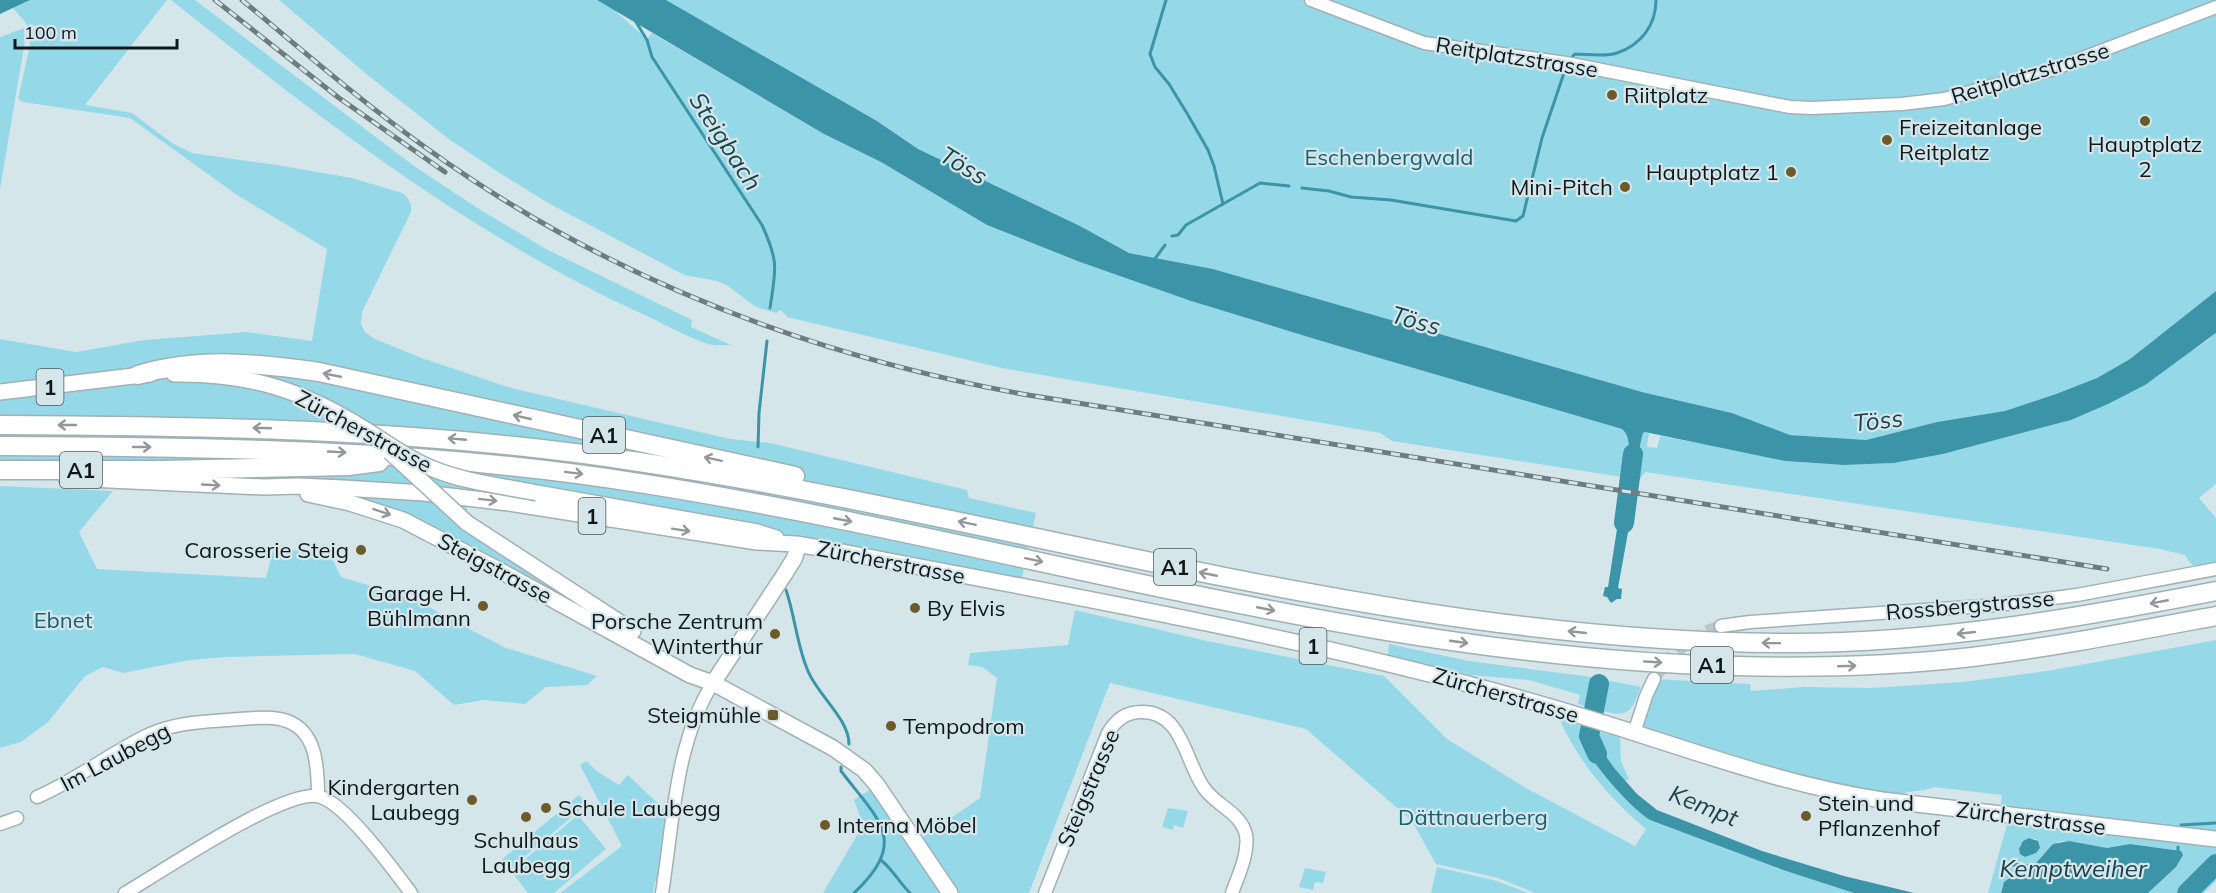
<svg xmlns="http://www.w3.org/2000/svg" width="2216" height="893" font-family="Mulish,sans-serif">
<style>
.green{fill:#95d9e9;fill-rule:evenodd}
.water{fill:#3b94a8}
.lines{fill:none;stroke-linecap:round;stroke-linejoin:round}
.stream{stroke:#3b94a8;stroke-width:3}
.river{stroke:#3b94a8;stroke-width:20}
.minor-tunnel{stroke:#b8c7cc;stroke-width:12;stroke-dasharray:12 6;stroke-linecap:butt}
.minor-casing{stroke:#a0b0b5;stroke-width:15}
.major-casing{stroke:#a0b0b5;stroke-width:18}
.highway-casing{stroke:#a0b0b5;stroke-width:21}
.minor{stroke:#fff;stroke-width:12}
.major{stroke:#fff;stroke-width:15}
.highway{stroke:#fff;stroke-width:18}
.rail-casing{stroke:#6f7b7e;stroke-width:5}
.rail{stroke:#d5e6eb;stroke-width:3;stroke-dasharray:9;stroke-linecap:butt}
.major-bridge-casing{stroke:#a0b0b5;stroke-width:18;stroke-linecap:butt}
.major-bridge{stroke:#fff;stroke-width:15}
.oneway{stroke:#949798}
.poi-dot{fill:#6b5b29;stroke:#d5e6eb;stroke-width:2}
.labels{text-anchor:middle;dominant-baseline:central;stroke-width:4.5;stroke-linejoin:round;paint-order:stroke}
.shield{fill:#d5e6eb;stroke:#4c5659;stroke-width:1.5}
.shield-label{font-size:21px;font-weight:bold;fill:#12181a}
.street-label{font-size:22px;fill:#12181a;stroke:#d5e6eb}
.poi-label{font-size:22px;fill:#12181a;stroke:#d5e6eb;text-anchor:start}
.park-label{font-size:22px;fill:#1a6170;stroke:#d5e6eb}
.water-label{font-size:24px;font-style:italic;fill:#1a424b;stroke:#d5e6eb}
</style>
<rect width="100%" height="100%" fill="#d5e6eb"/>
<g class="green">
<path d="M30 0H167L85 105 132 113 172 143 192 153 283 166 352 178 402 193C409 198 412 203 411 212L362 312 361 324 365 332 375 339 422 358 511 388 730 439 770 443 967 490 969 498 1036 513 1020 587 467 498V523L616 621 618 634 426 531 328 498 264 487 0 476V339L76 352 144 340 247 332 312 341 327 249 237 195 130 118 23 102 18 99 30 45 26 23 13 8Z"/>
<path d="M171 0H195L414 166 479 209 546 249 692 320 691 327 731 345C724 345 715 346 708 344 684 336 661 322 638 312 467 233 318 117 171 0Z"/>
<path d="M279 0H597L613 9 647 39 652 33 824 134 881 162 987 225 1080 262 1191 301 1318 340 1622 429C1635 440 1626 465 1624 479L1622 477 1392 441 1380 433 1002 368 787 317 781 310 776 313 756 307 728 286 717 281 684 275 550 204 498 172 450 140 370 77Z"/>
<polygon points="666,0 2216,0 2216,291 2130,359 2097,378 2056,394 2005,411 1937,422 1866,440 1790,435 1732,413 1642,392 1213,269 1129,253 1080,226 918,149 877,121"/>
<polygon points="24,28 25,41 0,189 0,37"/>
<path d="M2216 333V484L2199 498 2216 518V569L2192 565 2185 555 2160 549 1645 472 1638 482 1636 481C1640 465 1639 449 1643 433L1645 432 1649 433 1647 447 1657 448 1660 436 1733 449 1785 461 1844 465 1894 463 1943 454 2071 420 2107 404 2207 341Z"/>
<polygon points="0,486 113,491 79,532 97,569 266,578 274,546 332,558 341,577 418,600 446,617 506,648 597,676 587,685 546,687 525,704 484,700 454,705 415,671 355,654 226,657 190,660 123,673 103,667 85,676 48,722 21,742 0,748"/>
<path d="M1075 610 1207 641 1384 676 1447 739 1526 788 1635 846 1646 829C1610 799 1579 763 1560 720L1584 727 1583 736 1650 820 1783 870 1854 893H1535L1498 878 1436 864 1412 821 1306 729 1110 683 1029 893H823L863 825 854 800 877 785 916 842 980 798 997 678 982 667 968 665 970 653 1068 645Z"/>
<path d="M2216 640V839L2000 814 2002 795 1934 787C1922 792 1911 790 1899 795V802L1634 733 1654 679 1750 684 1751 691 1803 687 1870 688 1963 682 2047 671Z"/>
<path d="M1389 644 1469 661 1591 677 1641 687C1631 712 1629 719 1600 710L1602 686 1591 699 1590 707 1578 704 1580 695 1529 680 1470 675 1388 655Z"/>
<path d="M1595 731 1620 737 1621 761 1629 779 1625 781C1614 768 1593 749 1595 731Z"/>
<polygon points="586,761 598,772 619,785 628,775 674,819 663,885 655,881 653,893 560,893 622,846 580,765"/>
<polygon points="579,795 587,804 509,870 501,860"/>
<polygon points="1168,808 1188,811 1183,828 1174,825 1173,830 1162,827"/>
<polygon points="578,815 606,849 554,893 528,893 511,871"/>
<path d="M2007 824 2216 847V881L2204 893H2148L2176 867 2181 851 2130 844 2107 848 2066 841 2058 842 2042 855 2034 865 2030 866 2021 862H2011V867L2017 869 2016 875C2007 880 2002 882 2001 893H1988ZM2029 838 2036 839 2040 848 2036 853 2024 857 2019 851 2023 841Z"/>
<polygon points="1437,867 1497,881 1528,893 1431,893"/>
<polygon points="1305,868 1326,872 1323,883 1315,882 1313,890 1299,887"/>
</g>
<g class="water">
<polygon points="0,0 30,0 0,14"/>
<path d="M597 0H666L877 121 918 149 1080 226 1129 253 1213 269 1642 392 1732 413 1790 435 1866 440 1937 422 2005 411 2056 394 2097 378 2130 359 2216 291V333L2145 385 2108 404 2071 420 1943 454 1894 463 1844 465 1785 461 1645 432 1643 433C1638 449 1640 465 1636 481L1624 479C1626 465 1635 440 1622 429L1318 340 1191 301 1080 262 987 225 881 162 824 134Z"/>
<polygon points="1622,497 1634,499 1618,588 1622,589 1621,599 1617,599 1611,603 1607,597 1603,596 1605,587 1608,587"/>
<polygon points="1597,684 1603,688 1600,710 1590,707 1594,687"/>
<path d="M1584 727 1595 731 1597 744 1615 769 1637 794 1657 810 1762 851 1844 876 1914 893H1854L1783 870 1650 820C1632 809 1589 762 1584 742 1583 737 1584 732 1584 727Z"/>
<polygon points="2029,838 2038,841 2040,848 2036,853 2025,857 2020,854 2019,849 2023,841"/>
<polygon points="2069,841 2107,848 2130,844 2181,851 2183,855 2176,867 2148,893 2001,893 2004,882 2017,873 2017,869 2010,865 2011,862 2034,865 2053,844"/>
</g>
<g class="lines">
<g class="stream">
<polyline points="1166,0 1150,54 1155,67 1169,84 1188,115 1208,150 1214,166 1223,204"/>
<path d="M636 22 647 40 652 57 762 225C779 262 776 269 770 308"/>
<path d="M1572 57 1575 54C1588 54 1605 57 1617 53 1641 45 1656 25 1656 0"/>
<polyline points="1302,188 1329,191 1351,197 1391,200 1516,221 1523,216 1542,138 1565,70"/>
<polyline points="1172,236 1178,235 1186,225 1260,183 1289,186"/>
<polyline points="1154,260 1165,245"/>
<polyline points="758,447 759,413 767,341"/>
<path d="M786 590C795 616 797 646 808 671 817 694 849 719 849 744"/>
<path d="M841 767V771C878 820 910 840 854 893"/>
<polyline points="2181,825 2216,823"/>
<polyline points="2178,851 2178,847"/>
<path d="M881 860C893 870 899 882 910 893"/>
</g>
<g class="river">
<polyline points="1624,523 1633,454"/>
<polyline points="1597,754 1589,736 1599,684"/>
<polyline points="2187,893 2216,864"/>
</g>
<path class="minor-tunnel" d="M1654 679C1670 654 1693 634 1721 626"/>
<defs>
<g id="minor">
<polyline points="1311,0 1424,43 1566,63 1790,107 1812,108 1902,104 1944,99 2051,70 2216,7"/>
<polyline points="1721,626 1750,622 1998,605 2077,595 2216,569"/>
<polyline points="1634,733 1646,696 1654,679"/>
<path d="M37 797C77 780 111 752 150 734 175 723 199 722 226 720 241 719 257 717 272 718 316 721 318 762 318 796"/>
<polyline points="0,824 17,818"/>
<path d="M125 893C159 874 288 785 321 797 347 806 393 869 411 893"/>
<path d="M662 893C673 825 675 742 713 683"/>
<path d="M1045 893 1108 733C1115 721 1126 712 1141 712 1183 711 1185 762 1204 788 1216 806 1241 812 1246 835 1249 854 1238 876 1232 893"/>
</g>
<g id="major">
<path d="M174 374C249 373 303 390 366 430"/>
<polyline points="0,392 150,374"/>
<path d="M66 478 264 487 298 486 343 488 424 493 509 503 757 542 796 544 832 550C1043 591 1256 628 1464 683 1529 700 1593 719 1657 740 1731 764 1805 788 1882 800L2216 839"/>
<polyline points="537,493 757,532 776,538"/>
<polyline points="308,494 350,503 403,520 497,569 690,675 713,683 833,748 864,770 877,785 950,893"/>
<polyline points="467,523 633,631"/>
<polyline points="713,683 784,575 794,559 799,545"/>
</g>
<g id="highway">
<path d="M138 375C198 357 258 363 319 372L795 476"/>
<path d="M0 425C214 426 427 429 639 462 1024 520 1400 644 1793 643 1936 643 2076 618 2216 591"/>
<path d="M0 446C214 447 427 449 639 483 1005 540 1363 658 1736 666 1815 668 1894 666 1972 657 2054 647 2135 631 2216 616"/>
<polyline points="0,470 162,470 348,466 379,462"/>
</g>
</defs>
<use href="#minor" class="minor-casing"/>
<use href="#major" class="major-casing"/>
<use href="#highway" class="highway-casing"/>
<use href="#minor" class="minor"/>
<use href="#major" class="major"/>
<use href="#highway" class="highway"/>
<defs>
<g id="rail">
<polyline points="215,0 339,98 445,172"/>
<path d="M242 0C303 51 364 104 429 150 606 277 809 355 1022 394L2107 569"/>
</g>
</defs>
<use href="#rail" class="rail-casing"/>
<use href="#rail" class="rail"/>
<defs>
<g id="major-bridge">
<path d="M366 430C387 443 408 459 431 468 464 482 502 486 537 493"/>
<polyline points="390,452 467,523"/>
</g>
</defs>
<use href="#major-bridge" class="major-bridge-casing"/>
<use href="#major-bridge" class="major-bridge"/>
</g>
<defs><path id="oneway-shaft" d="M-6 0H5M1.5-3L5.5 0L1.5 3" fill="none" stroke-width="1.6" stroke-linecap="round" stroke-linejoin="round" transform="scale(1.5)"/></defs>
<g class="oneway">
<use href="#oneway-shaft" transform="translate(332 375) rotate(-169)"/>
<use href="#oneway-shaft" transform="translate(522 417) rotate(-167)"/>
<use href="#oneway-shaft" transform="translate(67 425) rotate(-180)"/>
<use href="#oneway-shaft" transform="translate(262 428) rotate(-178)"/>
<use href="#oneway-shaft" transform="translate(457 439) rotate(-175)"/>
<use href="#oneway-shaft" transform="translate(142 447)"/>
<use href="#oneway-shaft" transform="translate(337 452) rotate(3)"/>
<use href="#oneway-shaft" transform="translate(713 459) rotate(-168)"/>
<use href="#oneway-shaft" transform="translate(574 473) rotate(7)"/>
<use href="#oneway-shaft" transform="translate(211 485) rotate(3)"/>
<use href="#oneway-shaft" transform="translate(488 500) rotate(7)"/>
<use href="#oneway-shaft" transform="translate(382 512) rotate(19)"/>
<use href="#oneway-shaft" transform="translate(843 520) rotate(11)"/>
<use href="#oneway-shaft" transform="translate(967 523) rotate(-168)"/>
<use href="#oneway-shaft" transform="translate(681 530) rotate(9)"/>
<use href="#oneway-shaft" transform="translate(1034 560) rotate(12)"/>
<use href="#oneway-shaft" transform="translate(1208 574) rotate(-169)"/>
<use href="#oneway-shaft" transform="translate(2159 602) rotate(169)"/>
<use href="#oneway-shaft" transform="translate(1266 609) rotate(11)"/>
<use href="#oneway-shaft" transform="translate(1577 632) rotate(-174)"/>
<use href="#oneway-shaft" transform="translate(1966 633) rotate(174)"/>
<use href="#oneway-shaft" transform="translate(1459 642) rotate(8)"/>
<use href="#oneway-shaft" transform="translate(1771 643) rotate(-179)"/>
<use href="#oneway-shaft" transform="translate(1653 662) rotate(4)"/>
<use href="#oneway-shaft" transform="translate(1847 666) rotate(-2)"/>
</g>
<g class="poi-dot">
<circle cx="1612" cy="95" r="6"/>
<circle cx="2145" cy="121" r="6"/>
<circle cx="1887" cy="140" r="6"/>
<circle cx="1791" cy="172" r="6"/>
<circle cx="1625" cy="187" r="6"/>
<circle cx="361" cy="550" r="6"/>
<circle cx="483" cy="606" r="6"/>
<circle cx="915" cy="608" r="6"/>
<circle cx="775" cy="634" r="6"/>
<rect x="767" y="709" width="12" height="12" rx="3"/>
<circle cx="891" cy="726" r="6"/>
<circle cx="472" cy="800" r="6"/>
<circle cx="546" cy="808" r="6"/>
<circle cx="1806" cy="816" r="6"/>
<circle cx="526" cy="817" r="6"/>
<circle cx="825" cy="825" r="6"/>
</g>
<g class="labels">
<g class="shield">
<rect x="36.5" y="369" width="27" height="36" rx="4.5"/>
<rect x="583" y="417" width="42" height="36" rx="4.5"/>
<rect x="60" y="452" width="42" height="36" rx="4.5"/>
<rect x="578.5" y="498" width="27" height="36" rx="4.5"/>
<rect x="1154" y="549" width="42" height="36" rx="4.5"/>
<rect x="1299.5" y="628" width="27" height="36" rx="4.5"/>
<rect x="1691" y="647" width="42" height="36" rx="4.5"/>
</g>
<g class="shield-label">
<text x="50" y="387">1</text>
<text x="604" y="435">A1</text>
<text x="81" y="470">A1</text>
<text x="592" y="516">1</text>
<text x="1175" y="567">A1</text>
<text x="1313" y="646">1</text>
<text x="1712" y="665">A1</text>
</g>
<g class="street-label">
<text transform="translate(1517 57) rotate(9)">Reitplatzstrasse</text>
<text transform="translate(2030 73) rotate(-17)">Reitplatzstrasse</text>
<text transform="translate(364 431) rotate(28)">Zürcherstrasse</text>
<text transform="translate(891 562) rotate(11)">Zürcherstrasse</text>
<text transform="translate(495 568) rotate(28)">Steigstrasse</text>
<text transform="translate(1970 605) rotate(-5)">Rossbergstrasse</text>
<text transform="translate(1506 695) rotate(16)">Zürcherstrasse</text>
<text transform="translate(115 757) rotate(-28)">Im Laubegg</text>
<text transform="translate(1088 788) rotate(-67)">Steigstrasse</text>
<text transform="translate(2031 818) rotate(7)">Zürcherstrasse</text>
</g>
<g class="poi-label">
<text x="1624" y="95">Riitplatz</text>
<text x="1899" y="127">Freizeitanlage<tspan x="1899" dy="25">Reitplatz</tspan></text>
<text x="2145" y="144" text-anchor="middle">Hauptplatz<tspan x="2145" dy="25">2</tspan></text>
<text x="1779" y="172" text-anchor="end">Hauptplatz 1</text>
<text x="1613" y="187" text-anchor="end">Mini-Pitch</text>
<text x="349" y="550" text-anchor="end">Carosserie Steig</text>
<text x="471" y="593" text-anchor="end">Garage H.<tspan x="471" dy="25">Bühlmann</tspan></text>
<text x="927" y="608">By Elvis</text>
<text x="763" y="621" text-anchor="end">Porsche Zentrum<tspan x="763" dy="25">Winterthur</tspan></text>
<text x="761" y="715" text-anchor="end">Steigmühle</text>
<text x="903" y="726">Tempodrom</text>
<text x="460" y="787" text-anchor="end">Kindergarten<tspan x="460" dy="25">Laubegg</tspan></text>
<text x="1818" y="803">Stein und<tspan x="1818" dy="25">Pflanzenhof</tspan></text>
<text x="558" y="808">Schule Laubegg</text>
<text x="837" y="825">Interna Möbel</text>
<text x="526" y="840" text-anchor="middle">Schulhaus<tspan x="526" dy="25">Laubegg</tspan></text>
</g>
<g class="park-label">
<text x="1389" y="157">Eschenbergwald</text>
<text x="63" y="620">Ebnet</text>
<text x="1473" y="817">Dättnauerberg</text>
</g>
<g class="water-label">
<text transform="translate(726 141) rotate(57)">Steigbach</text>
<text transform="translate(964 165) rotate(31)">Töss</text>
<text transform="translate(1416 320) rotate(16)">Töss</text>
<text transform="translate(1878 420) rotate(-6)">Töss</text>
<text transform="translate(1704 805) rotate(22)">Kempt</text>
<text x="2073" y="868">Kemptweiher</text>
</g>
</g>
<path d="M15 39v9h162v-9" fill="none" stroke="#12181a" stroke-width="3"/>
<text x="24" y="39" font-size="18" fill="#12181a" stroke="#d5e6eb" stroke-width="4.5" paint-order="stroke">100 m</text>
</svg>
